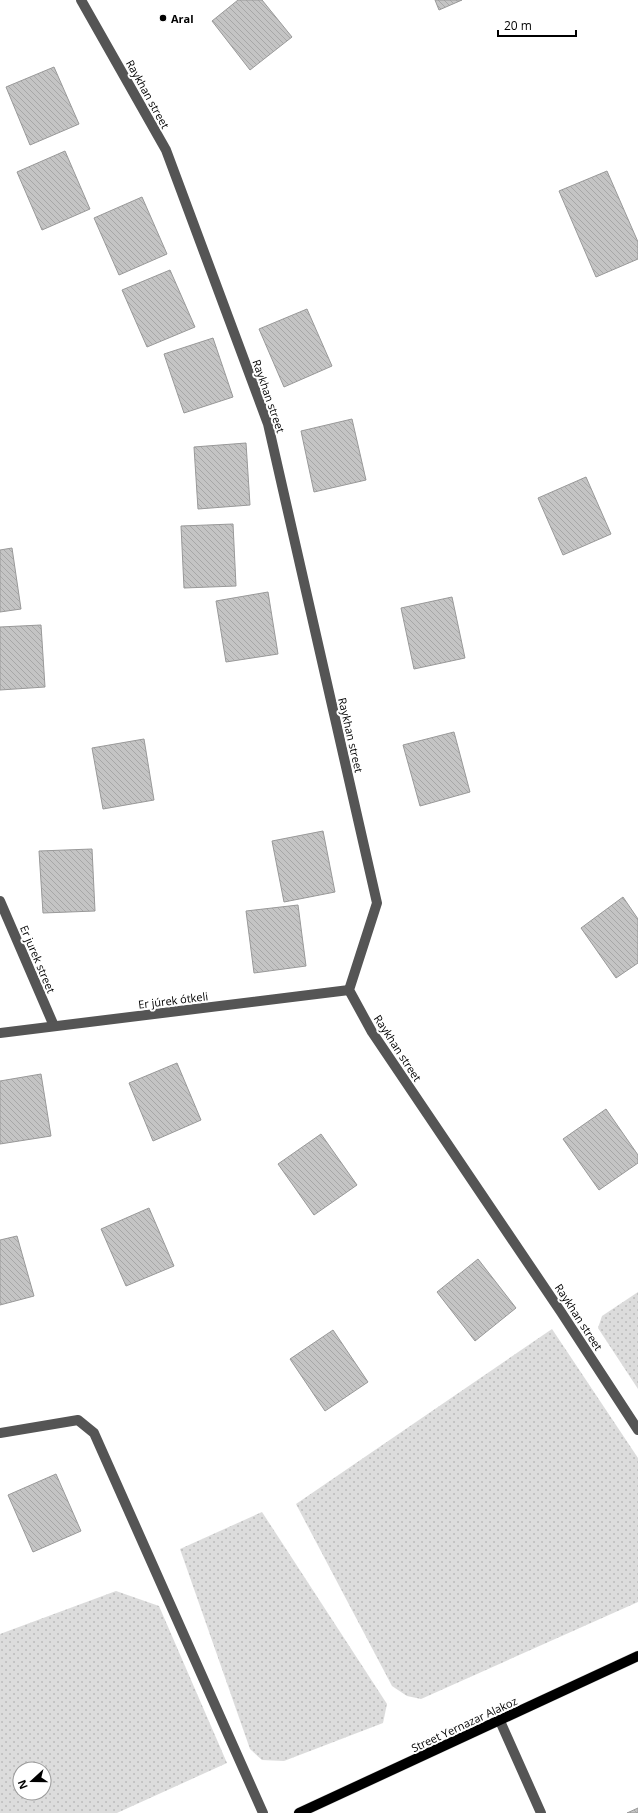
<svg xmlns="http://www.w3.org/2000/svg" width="638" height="1813" font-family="'Open Sans',sans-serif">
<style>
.green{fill:url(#green-dots);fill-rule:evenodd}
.building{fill:url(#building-back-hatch);stroke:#999}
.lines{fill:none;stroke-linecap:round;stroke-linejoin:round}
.major-casing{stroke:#dbdbdb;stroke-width:11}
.minor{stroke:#555;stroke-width:10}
.major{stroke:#000;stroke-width:10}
.poi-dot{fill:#000;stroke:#fff;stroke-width:1.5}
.labels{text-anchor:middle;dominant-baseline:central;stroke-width:4;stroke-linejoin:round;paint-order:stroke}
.poi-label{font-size:11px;font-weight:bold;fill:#000;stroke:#fff;text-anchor:start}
.street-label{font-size:11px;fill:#000;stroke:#fff}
</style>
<defs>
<pattern id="green-dots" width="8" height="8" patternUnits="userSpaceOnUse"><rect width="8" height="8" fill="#dcdcdc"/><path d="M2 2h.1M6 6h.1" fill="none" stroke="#bbb" stroke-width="1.8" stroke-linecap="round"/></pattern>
<pattern id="building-back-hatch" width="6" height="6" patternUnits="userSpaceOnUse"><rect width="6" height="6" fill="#c4c4c4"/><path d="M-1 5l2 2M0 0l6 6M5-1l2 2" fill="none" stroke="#a7a7a7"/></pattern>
</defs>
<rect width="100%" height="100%" fill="#fff"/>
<g class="green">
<polygon points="638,1292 638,1389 598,1328 602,1316"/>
<polygon points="552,1329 638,1458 638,1602 421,1699 407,1696 392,1686 296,1504"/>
<polygon points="262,1512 387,1704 383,1723 284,1761 262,1760 250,1749 180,1549"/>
<path d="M116 1591 159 1606 227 1763 117 1813H0V1634ZM20 1769H44V1793H20Z"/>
</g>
<g class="building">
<polygon points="238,0 262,0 292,37 250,70 212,21"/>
<polygon points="435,0 462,0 439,10"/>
<polygon points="54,67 79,124 30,145 6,87"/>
<polygon points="65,151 90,209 42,230 17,172"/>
<polygon points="607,171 638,242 638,259 596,277 559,191"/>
<polygon points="142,197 167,254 119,275 94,218"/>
<polygon points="170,270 195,327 147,347 122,290"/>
<polygon points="307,309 332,366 284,387 259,329"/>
<polygon points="213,338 233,397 184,413 164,354"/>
<polygon points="352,419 366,480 314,492 301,431"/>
<polygon points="246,443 250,505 198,509 194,447"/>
<polygon points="586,477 611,534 563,555 538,498"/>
<polygon points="233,524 236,586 184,588 181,526"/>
<polygon points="12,548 21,609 0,612 0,550"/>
<polygon points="268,592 278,654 226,662 216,601"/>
<polygon points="452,597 465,658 414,669 401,608"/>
<polygon points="41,625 45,687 0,690 0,627"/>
<polygon points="454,732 470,792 420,806 403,745"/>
<polygon points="144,739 154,800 103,809 92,748"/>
<polygon points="323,831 335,892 284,902 272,841"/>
<polygon points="92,849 95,911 43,913 39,851"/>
<polygon points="623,897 638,919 638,963 616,978 581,928"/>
<polygon points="298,905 306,966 254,973 246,911"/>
<polygon points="177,1063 201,1120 153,1141 129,1083"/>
<polygon points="41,1074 51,1136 0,1144 0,1081"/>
<polygon points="606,1109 638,1155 638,1163 599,1190 563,1139"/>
<polygon points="321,1134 357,1185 314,1215 278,1164"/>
<polygon points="149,1208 174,1266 126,1286 101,1229"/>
<polygon points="17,1236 34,1296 0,1305 0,1240"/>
<polygon points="478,1259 516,1308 475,1341 437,1292"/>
<polygon points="333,1330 368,1382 325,1411 290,1359"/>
<polygon points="56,1474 81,1531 33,1552 8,1495"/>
<polygon points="638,1808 638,1813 627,1813"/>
</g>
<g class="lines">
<defs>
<polyline id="major" points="299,1813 638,1656"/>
</defs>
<use href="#major" class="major-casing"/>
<g class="minor">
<polyline points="81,0 166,150 268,424 377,903 349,990 372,1032 561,1312 638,1430"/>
<polyline points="0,901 54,1026"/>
<polyline points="0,1033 349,990"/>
<polyline points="0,1433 78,1420 94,1433 263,1813"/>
<polyline points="500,1721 541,1813"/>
</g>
<use href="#major" class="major"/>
</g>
<circle class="poi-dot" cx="163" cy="18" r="4"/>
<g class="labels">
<g class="poi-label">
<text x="171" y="18">Aral</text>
</g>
<g class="street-label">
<text transform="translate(148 94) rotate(61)">Raykhan street</text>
<text transform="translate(269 396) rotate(71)">Raykhan street</text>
<text transform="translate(351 735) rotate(77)">Raykhan street</text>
<text transform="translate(38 959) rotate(67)">Er jurek street</text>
<text transform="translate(173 1000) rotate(-7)">Er júrek ótkeli</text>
<text transform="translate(398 1048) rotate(57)">Raykhan street</text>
<text transform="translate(579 1317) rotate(57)">Raykhan street</text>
<text transform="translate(464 1724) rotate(-25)">Street Yernazar Alakoz</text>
</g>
</g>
<g transform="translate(32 1781) rotate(249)"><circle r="19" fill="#ffffff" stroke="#999999"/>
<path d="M0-3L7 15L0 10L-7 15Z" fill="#000000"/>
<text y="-6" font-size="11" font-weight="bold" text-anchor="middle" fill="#000000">N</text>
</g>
<path d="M498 30v6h78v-6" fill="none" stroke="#000000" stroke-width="2"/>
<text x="504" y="30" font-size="12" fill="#000000" stroke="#ffffff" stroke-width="3" paint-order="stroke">20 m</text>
</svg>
